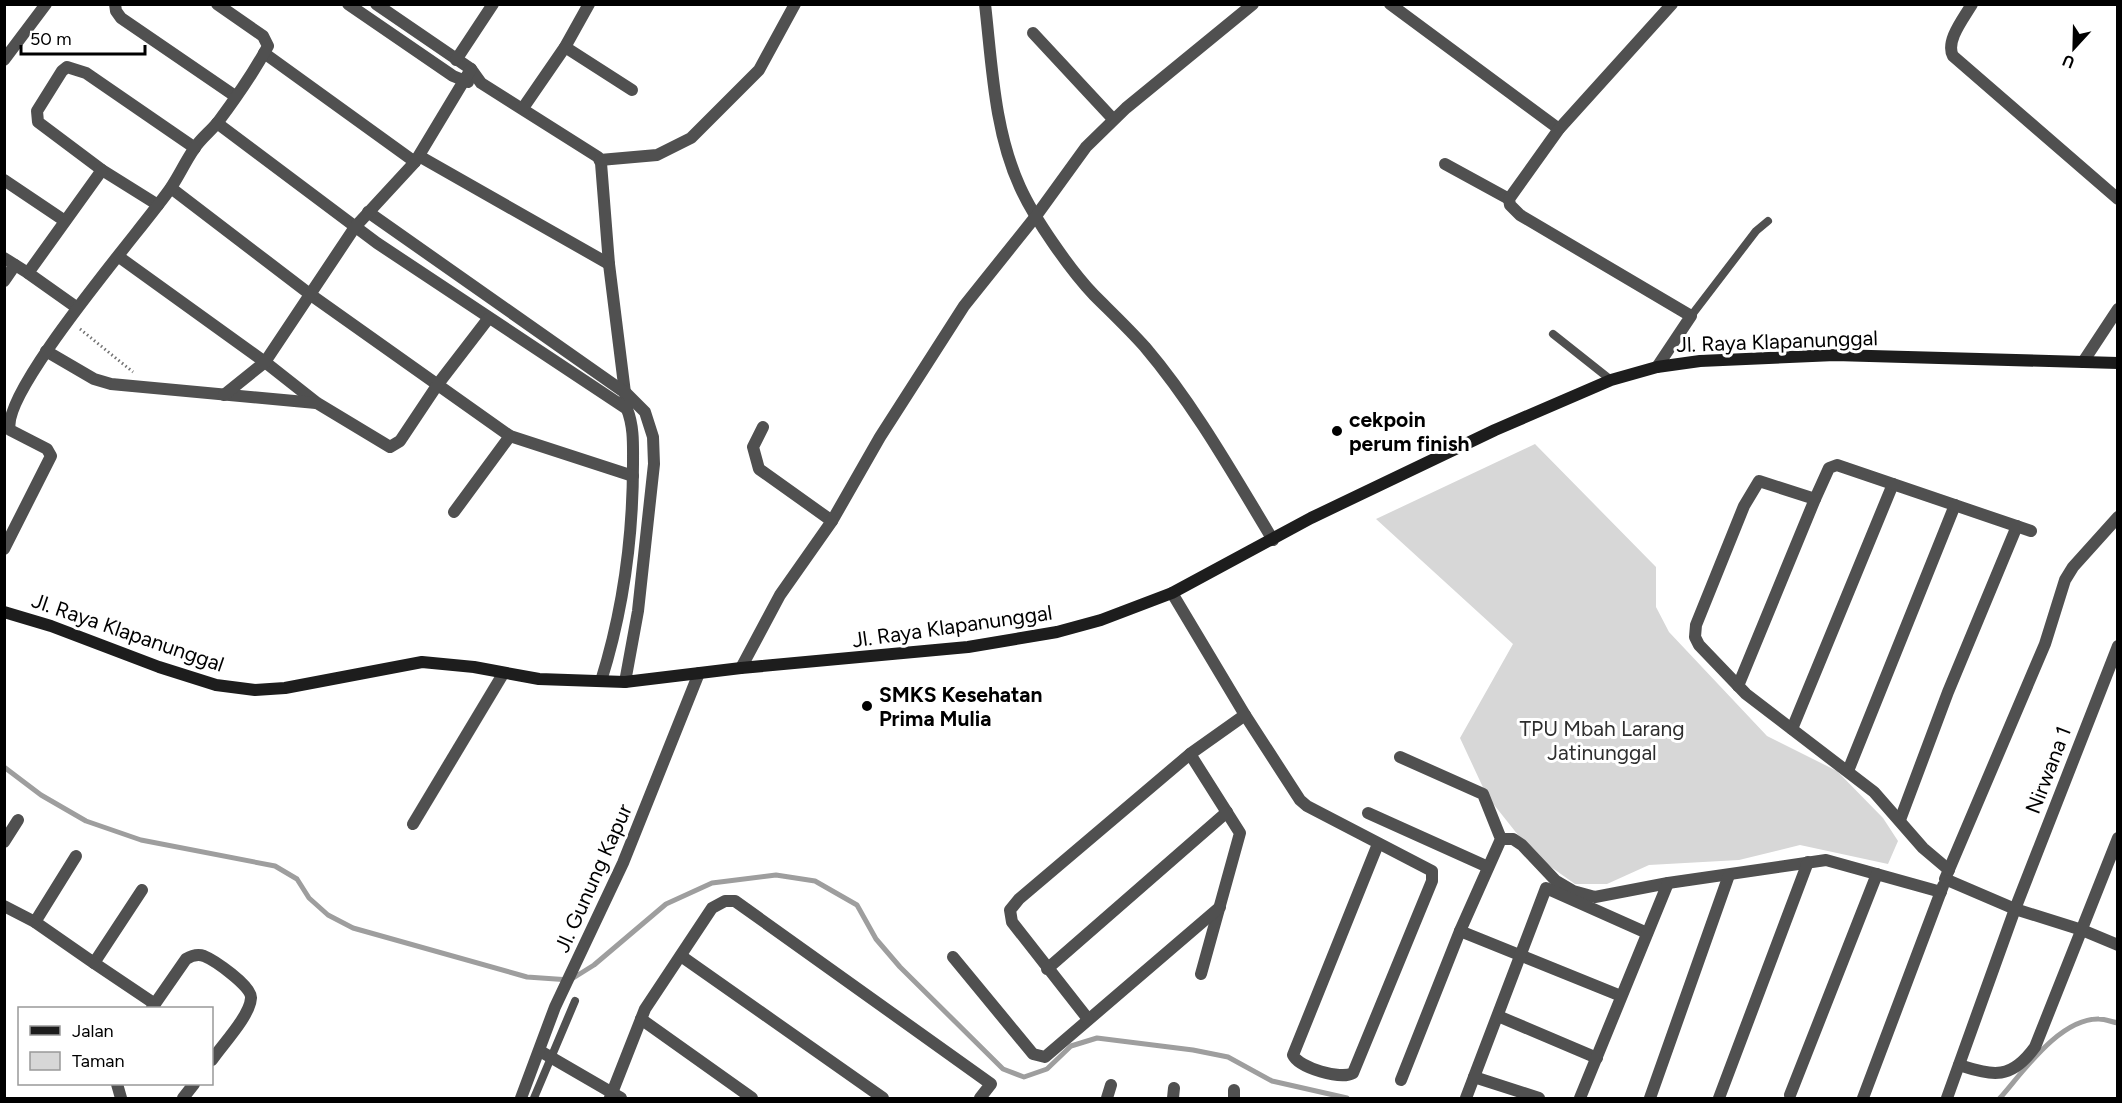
<svg xmlns="http://www.w3.org/2000/svg" width="2122" height="1103" font-family="Figtree,sans-serif">
<style>
.green{fill:#d7d7d7}
.lines{fill:none;stroke-linecap:round;stroke-linejoin:round}
.stream{stroke:#9e9e9e;stroke-width:5}
.path{stroke:#727272;stroke-width:3;stroke-dasharray:1.5 3;stroke-linecap:butt}
.lane{stroke:#505050;stroke-width:8}
.street{stroke:#505050;stroke-width:12}
.secondary{stroke:#1d1d1d;stroke-width:12}
.poi-dot{fill:#000;stroke:#fff;stroke-width:2}
.labels{text-anchor:middle;dominant-baseline:central;stroke-width:6;stroke-linejoin:round;paint-order:stroke}
.street-label{font-size:21px;fill:#000;stroke:#fff}
.poi-label{font-size:21px;font-weight:bold;fill:#000;stroke:#fff;text-anchor:start}
.park-label{font-size:21px;fill:#2e2e2e;stroke:#fff}
</style>
<rect width="100%" height="100%" fill="#fff"/>
<polygon class="green" points="1535,444 1656,567 1656,607 1669,632 1767,736 1837,771 1883,818 1898,841 1888,864 1800,845 1739,860 1649,865 1607,884 1575,884 1534,855 1487,796 1460,738 1513,644 1376,519"/>
<g class="lines">
<g class="stream">
<polyline points="4,767 41,795 86,821 141,840 275,866 297,879 309,898 328,915 353,928 527,977 570,980 594,965 666,904 712,883 776,875 815,881 857,905 876,939 900,967 1003,1069 1024,1077 1047,1069 1071,1046 1097,1038 1193,1050 1228,1057 1272,1081 1347,1098"/>
<path d="M2000 1098C2023 1072 2060 1018 2099 1019 2105 1019 2112 1022 2118 1023"/>
</g>
<polyline class="path" points="80,329 133,372"/>
<g class="lane">
<polyline points="1691,316 1756,231 1768,221"/>
<polyline points="1553,334 1611,380"/>
<polyline points="534,1098 575,1001"/>
</g>
<g class="street">
<polyline points="115,4 116,11 121,18 235,96"/>
<polyline points="348,4 453,76 468,82"/>
<path d="M376 4 471 69 481 83 598 157 601 163 609 264 627 409C634 427 633 445 633 464 633 537 623 611 601 681"/>
<path d="M985 4C992 65 994 130 1020 187 1034 218 1070 270 1094 295 1111 312 1129 329 1145 347 1195 406 1233 474 1273 540"/>
<polyline points="1390,4 1559,129"/>
<path d="M1972 4C1964 18 1945 41 1953 56L2118 199"/>
<polyline points="1033,33 1113,119"/>
<polyline points="565,47 632,90"/>
<polyline points="264,53 415,162"/>
<polyline points="4,60 46,4"/>
<polyline points="456,60 493,4"/>
<polyline points="523,108 565,47 589,4"/>
<polyline points="217,123 377,243 627,409"/>
<polyline points="419,156 609,264"/>
<polyline points="600,160 657,155 691,138 759,70 795,4"/>
<polyline points="1445,164 1509,199"/>
<polyline points="4,180 65,221"/>
<polyline points="171,188 311,295 510,436 633,476"/>
<polyline points="158,205 102,170 38,122 37,111 62,71 67,67 86,73 195,148"/>
<polyline points="368,212 627,394 645,412 653,437 654,464 638,611 625,682"/>
<polyline points="119,257 265,362 317,403 390,447 400,441 438,384 488,319"/>
<polyline points="4,258 28,273"/>
<polyline points="4,281 15,265"/>
<polyline points="76,307 28,273 102,170"/>
<polyline points="46,351 94,379 111,384 316,403"/>
<polyline points="2083,362 2118,309"/>
<polyline points="1657,367 1691,316 1520,215 1510,205 1509,199 1559,129 1672,4"/>
<polyline points="224,395 265,362 355,227 415,162 471,69"/>
<polyline points="763,427 753,447 759,469 832,521"/>
<polyline points="454,512 510,436"/>
<polyline points="2118,517 2073,567 2065,580 2045,644 1945,879 2015,909 2082,930 2118,945"/>
<path d="M4 549 51 456 47 449 10 430C0 392 143 228 170 189 179 176 185 162 194 149 200 139 210 132 218 122 236 98 254 72 268 46L263 36 217 4"/>
<path d="M1172 593 1245 715 1300 800 1307 806 1432 871V881L1353 1073C1341 1080 1299 1068 1293 1055L1378 844"/>
<polyline points="741,668 780,595 832,521 880,437 964,306 1036,216 1086,147 1126,108 1253,4"/>
<polyline points="1738,686 1815,499"/>
<polyline points="1792,729 1893,484"/>
<polyline points="1190,754 1240,833 1201,974"/>
<polyline points="1400,757 1483,794 1501,839 1460,931 1621,996"/>
<polyline points="1848,771 1955,505"/>
<polyline points="1368,813 1488,867"/>
<polyline points="1900,820 1948,692 2017,526"/>
<polyline points="413,824 503,674"/>
<polyline points="1501,839 1513,839 1522,845 1556,881 1573,891 1595,897 1668,883 1826,860 1941,892"/>
<polyline points="4,842 18,820"/>
<polyline points="1949,870 1923,848 1874,792 1746,694 1699,645 1695,637 1696,625 1744,506 1759,481 1815,499 1829,468 1837,465 2031,531"/>
<polyline points="4,906 35,922 94,963 142,890"/>
<polyline points="35,922 76,856"/>
<polyline points="681,956 883,1098"/>
<polyline points="953,957 1033,1054 1045,1057 1220,907"/>
<polyline points="94,963 155,1004"/>
<polyline points="1047,969 1227,812"/>
<path d="M152 1008 186 959C191 956 198 954 204 956 214 960 252 986 251 998 250 1016 222 1045 212 1060"/>
<polyline points="1498,1016 1597,1058"/>
<polyline points="641,1019 752,1098"/>
<polyline points="1088,1019 1012,922 1010,910 1019,899 1190,754 1245,715"/>
<polyline points="540,1051 621,1098"/>
<path d="M1959 1065C1994 1076 2011 1080 2035 1047L2118 838"/>
<polyline points="1401,1080 1460,931"/>
<polyline points="117,1084 121,1098"/>
<polyline points="1790,1095 1877,874"/>
<polyline points="183,1098 194,1084"/>
<polyline points="521,1098 555,1007 623,863 699,673"/>
<polyline points="610,1098 645,1009 712,908 725,901 735,901 991,1084 980,1098"/>
<polyline points="1107,1098 1111,1085"/>
<polyline points="1173,1098 1174,1088"/>
<polyline points="1234,1098 1234,1090"/>
<polyline points="1466,1098 1474,1077"/>
<polyline points="1539,1098 1474,1077 1546,888 1647,933"/>
<polyline points="1580,1098 1668,883"/>
<polyline points="1650,1098 1729,875"/>
<polyline points="1719,1098 1808,862"/>
<polyline points="1863,1098 1943,886"/>
<polyline points="1947,1098 2015,909 2118,646"/>
</g>
<polyline class="secondary" points="4,612 51,626 159,667 216,685 255,690 285,688 422,662 474,667 539,679 625,682 741,668 968,647 1057,632 1101,620 1172,593 1311,518 1495,430 1611,380 1657,367 1700,361 1835,355 2118,363"/>
</g>
<g class="poi-dot">
<circle cx="1337" cy="431" r="6"/>
<circle cx="867" cy="706" r="6"/>
</g>
<g class="labels">
<g class="street-label">
<text transform="translate(1777 341) rotate(-2)">Jl. Raya Klapanunggal</text>
<text transform="translate(952 626) rotate(-8)">Jl. Raya Klapanunggal</text>
<text transform="translate(128 632) rotate(19)">Jl. Raya Klapanunggal</text>
<text transform="translate(2048 770) rotate(-69)">Nirwana 1</text>
<text transform="translate(593 878) rotate(-66)">Jl. Gunung Kapur</text>
</g>
<g class="poi-label">
<text x="1349" y="419">cekpoin<tspan x="1349" dy="24">perum finish</tspan></text>
<text x="879" y="694">SMKS Kesehatan<tspan x="879" dy="24">Prima Mulia</tspan></text>
</g>
<g class="park-label">
<text x="1602" y="728">TPU Mbah Larang<tspan x="1602" dy="24">Jatinunggal</tspan></text>
</g>
</g>
<rect width="2122" height="1103" fill="none" stroke="#000000" stroke-width="12"/>
<rect x="18" y="1007" width="195" height="78" fill="#ffffff" stroke="#999999" stroke-width="1.5"/>
<rect x="30" y="1026" width="30" height="9" fill="#1d1d1d" stroke="#999999" stroke-width="1.5"/>
<text x="72" y="1037" font-size="18" fill="#000000">Jalan</text>
<rect x="30" y="1052" width="30" height="18" fill="#d7d7d7" stroke="#999999" stroke-width="1.5"/>
<text x="72" y="1067" font-size="18" fill="#000000">Taman</text>
<g transform="translate(2074 48) rotate(202)" stroke="#ffffff" stroke-width="4.5" paint-order="stroke">
<path d="M0-4.5L10 22L0 15L-10 22Z" fill="#000000"/>
<text y="-9" font-size="16" font-weight="bold" text-anchor="middle" fill="#000000">U</text>
</g>
<path d="M21 45v9h124v-9" fill="none" stroke="#000000" stroke-width="3"/>
<text x="30" y="45" font-size="18" fill="#000000" stroke="#ffffff" stroke-width="4.5" paint-order="stroke">50 m</text>
</svg>
